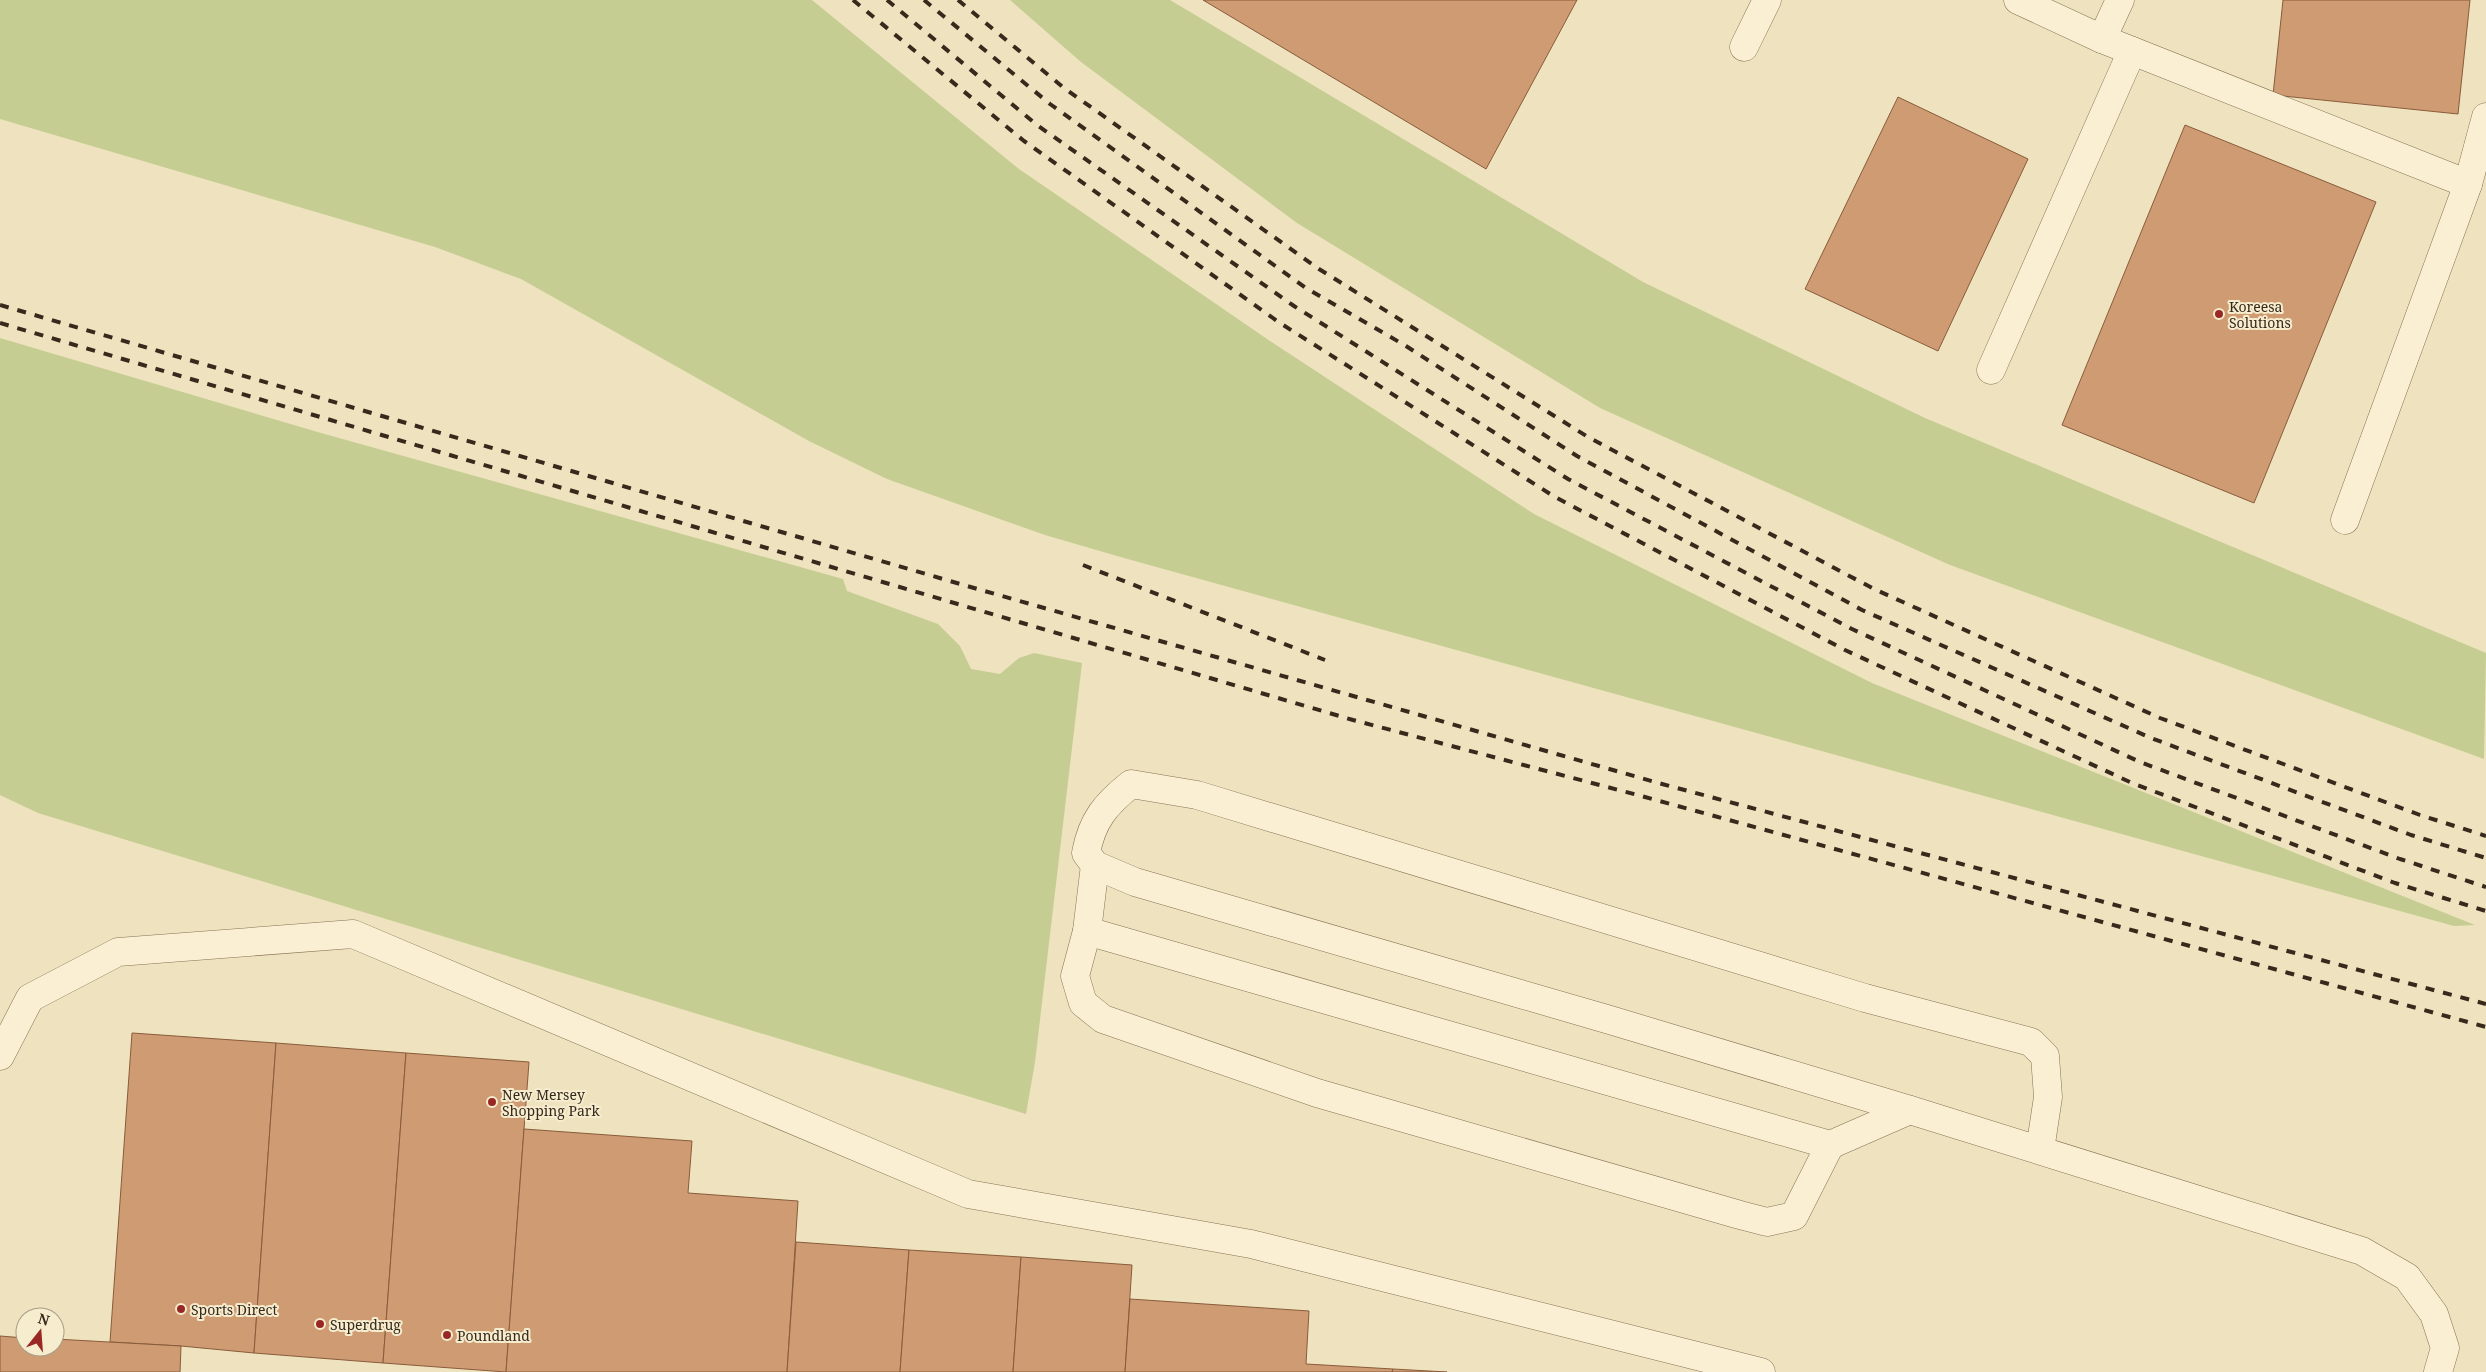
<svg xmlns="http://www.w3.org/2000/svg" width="2486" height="1372" font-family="'Noto Serif',serif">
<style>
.green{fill:#c5cd92}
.building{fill:#cf9b73;stroke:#885c3b}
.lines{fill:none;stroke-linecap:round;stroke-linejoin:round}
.minor-casing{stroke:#887256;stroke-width:29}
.minor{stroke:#faefd2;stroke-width:28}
.rail{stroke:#37291c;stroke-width:4;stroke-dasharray:9 9;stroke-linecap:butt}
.poi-dot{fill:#992724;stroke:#f6ecce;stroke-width:2}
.labels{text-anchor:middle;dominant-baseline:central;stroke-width:4;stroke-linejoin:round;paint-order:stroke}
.poi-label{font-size:14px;fill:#37291c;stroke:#f6ecce;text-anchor:start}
</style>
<rect width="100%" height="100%" fill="#efe2be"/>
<g class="green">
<polygon points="0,0 812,0 1019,169 1270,341 1534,514 1872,683 2475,925 2454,926 1124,558 1045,535 887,479 809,441 521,279 435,247 0,119"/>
<polygon points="1010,0 1170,0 1643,282 1925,418 2486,653 2484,759 1950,565 1600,408 1297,223 1081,62"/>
<polygon points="0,338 321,433 843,579 847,591 938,624 960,646 971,669 1000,674 1019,658 1034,653 1082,663 1035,1062 1026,1114 38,813 0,795"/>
</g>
<g class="building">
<polygon points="1203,0 1577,0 1486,169"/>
<polygon points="2283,0 2470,0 2458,114 2273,95"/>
<polygon points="1898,97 2028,159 1938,351 1805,289"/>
<polygon points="2185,125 2376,202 2254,503 2062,425"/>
<polygon points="132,1033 276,1043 254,1353 181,1346 110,1342"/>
<polygon points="276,1043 406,1053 383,1363 254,1353"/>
<polygon points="406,1053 529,1062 506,1372 383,1363"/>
<polygon points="524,1129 692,1141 688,1193 798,1201 787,1372 506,1372"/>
<polygon points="796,1242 909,1250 900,1372 787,1372"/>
<polygon points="909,1250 1021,1257 1013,1372 900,1372"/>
<polygon points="1021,1257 1132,1265 1125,1372 1013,1372"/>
<polygon points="1130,1299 1309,1311 1306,1364 1393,1369 1392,1372 1125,1372"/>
<polygon points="0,1336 25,1338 25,1347 55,1347 55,1339 181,1346 180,1372 0,1372"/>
<polygon points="1393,1369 1447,1372 1392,1372"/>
</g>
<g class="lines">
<defs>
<g id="minor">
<polyline points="2018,0 2102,39 2468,184 2486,117"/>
<polyline points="2102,39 2120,0"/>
<polyline points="1744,47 1767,0"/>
<polyline points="1991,370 2132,51"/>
<polyline points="2345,520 2468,184"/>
<polyline points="1095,865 1087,931 1830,1145 1910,1110"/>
<polyline points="1087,931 1075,976 1083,1003 1103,1019 1317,1093 1740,1215 1767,1222 1794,1216 1830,1145"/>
<polyline points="0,1056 30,998 118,952 353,934 968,1194 1251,1244 1761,1372"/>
<path d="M2040 1150 2048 1097 2045 1056 2031 1042 1865 998 1197 795 1131 784C1106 804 1092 820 1086 853L1095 865 1135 882 1610 1020 1910 1110 2362 1251 2407 1277 2434 1314 2445 1348 2438 1372"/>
</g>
</defs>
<use href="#minor" class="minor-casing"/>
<use href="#minor" class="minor"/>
<g class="rail">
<polyline points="853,0 1024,141 1280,323 1555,497 1845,650 2132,783 2395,883 2486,911"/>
<polyline points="887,0 1037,125 1294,306 1568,479 1852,629 2140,762 2400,859 2486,887"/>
<polyline points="924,0 1050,104 1306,288 1406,346 1577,456 1862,610 2151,738 2411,835 2486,858"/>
<polyline points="958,0 1064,88 1319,269 1588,437 1874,589 2160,718 2420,815 2486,836"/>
<polyline points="0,305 974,588 1662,784 2486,1004"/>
<polyline points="0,323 1353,720 1645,797 2486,1027"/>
<polyline points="1083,565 1325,660"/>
</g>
</g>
<g class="poi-dot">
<circle cx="2219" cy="314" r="5"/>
<circle cx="492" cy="1102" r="5"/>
<circle cx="181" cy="1309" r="5"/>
<circle cx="320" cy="1324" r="5"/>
<circle cx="447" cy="1335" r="5"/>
</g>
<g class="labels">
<g class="poi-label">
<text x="2229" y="306">Koreesa<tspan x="2229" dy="16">Solutions</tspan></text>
<text x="502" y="1094">New Mersey<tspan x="502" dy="16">Shopping Park</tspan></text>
<text x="191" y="1309">Sports Direct</text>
<text x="330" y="1324">Superdrug</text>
<text x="457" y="1335">Poundland</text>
</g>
</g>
<g transform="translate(40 1332) rotate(17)"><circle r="24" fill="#f6ecce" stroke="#aa9e87"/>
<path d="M0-4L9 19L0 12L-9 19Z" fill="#992724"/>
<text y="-8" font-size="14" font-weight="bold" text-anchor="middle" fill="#37291c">N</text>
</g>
</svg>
